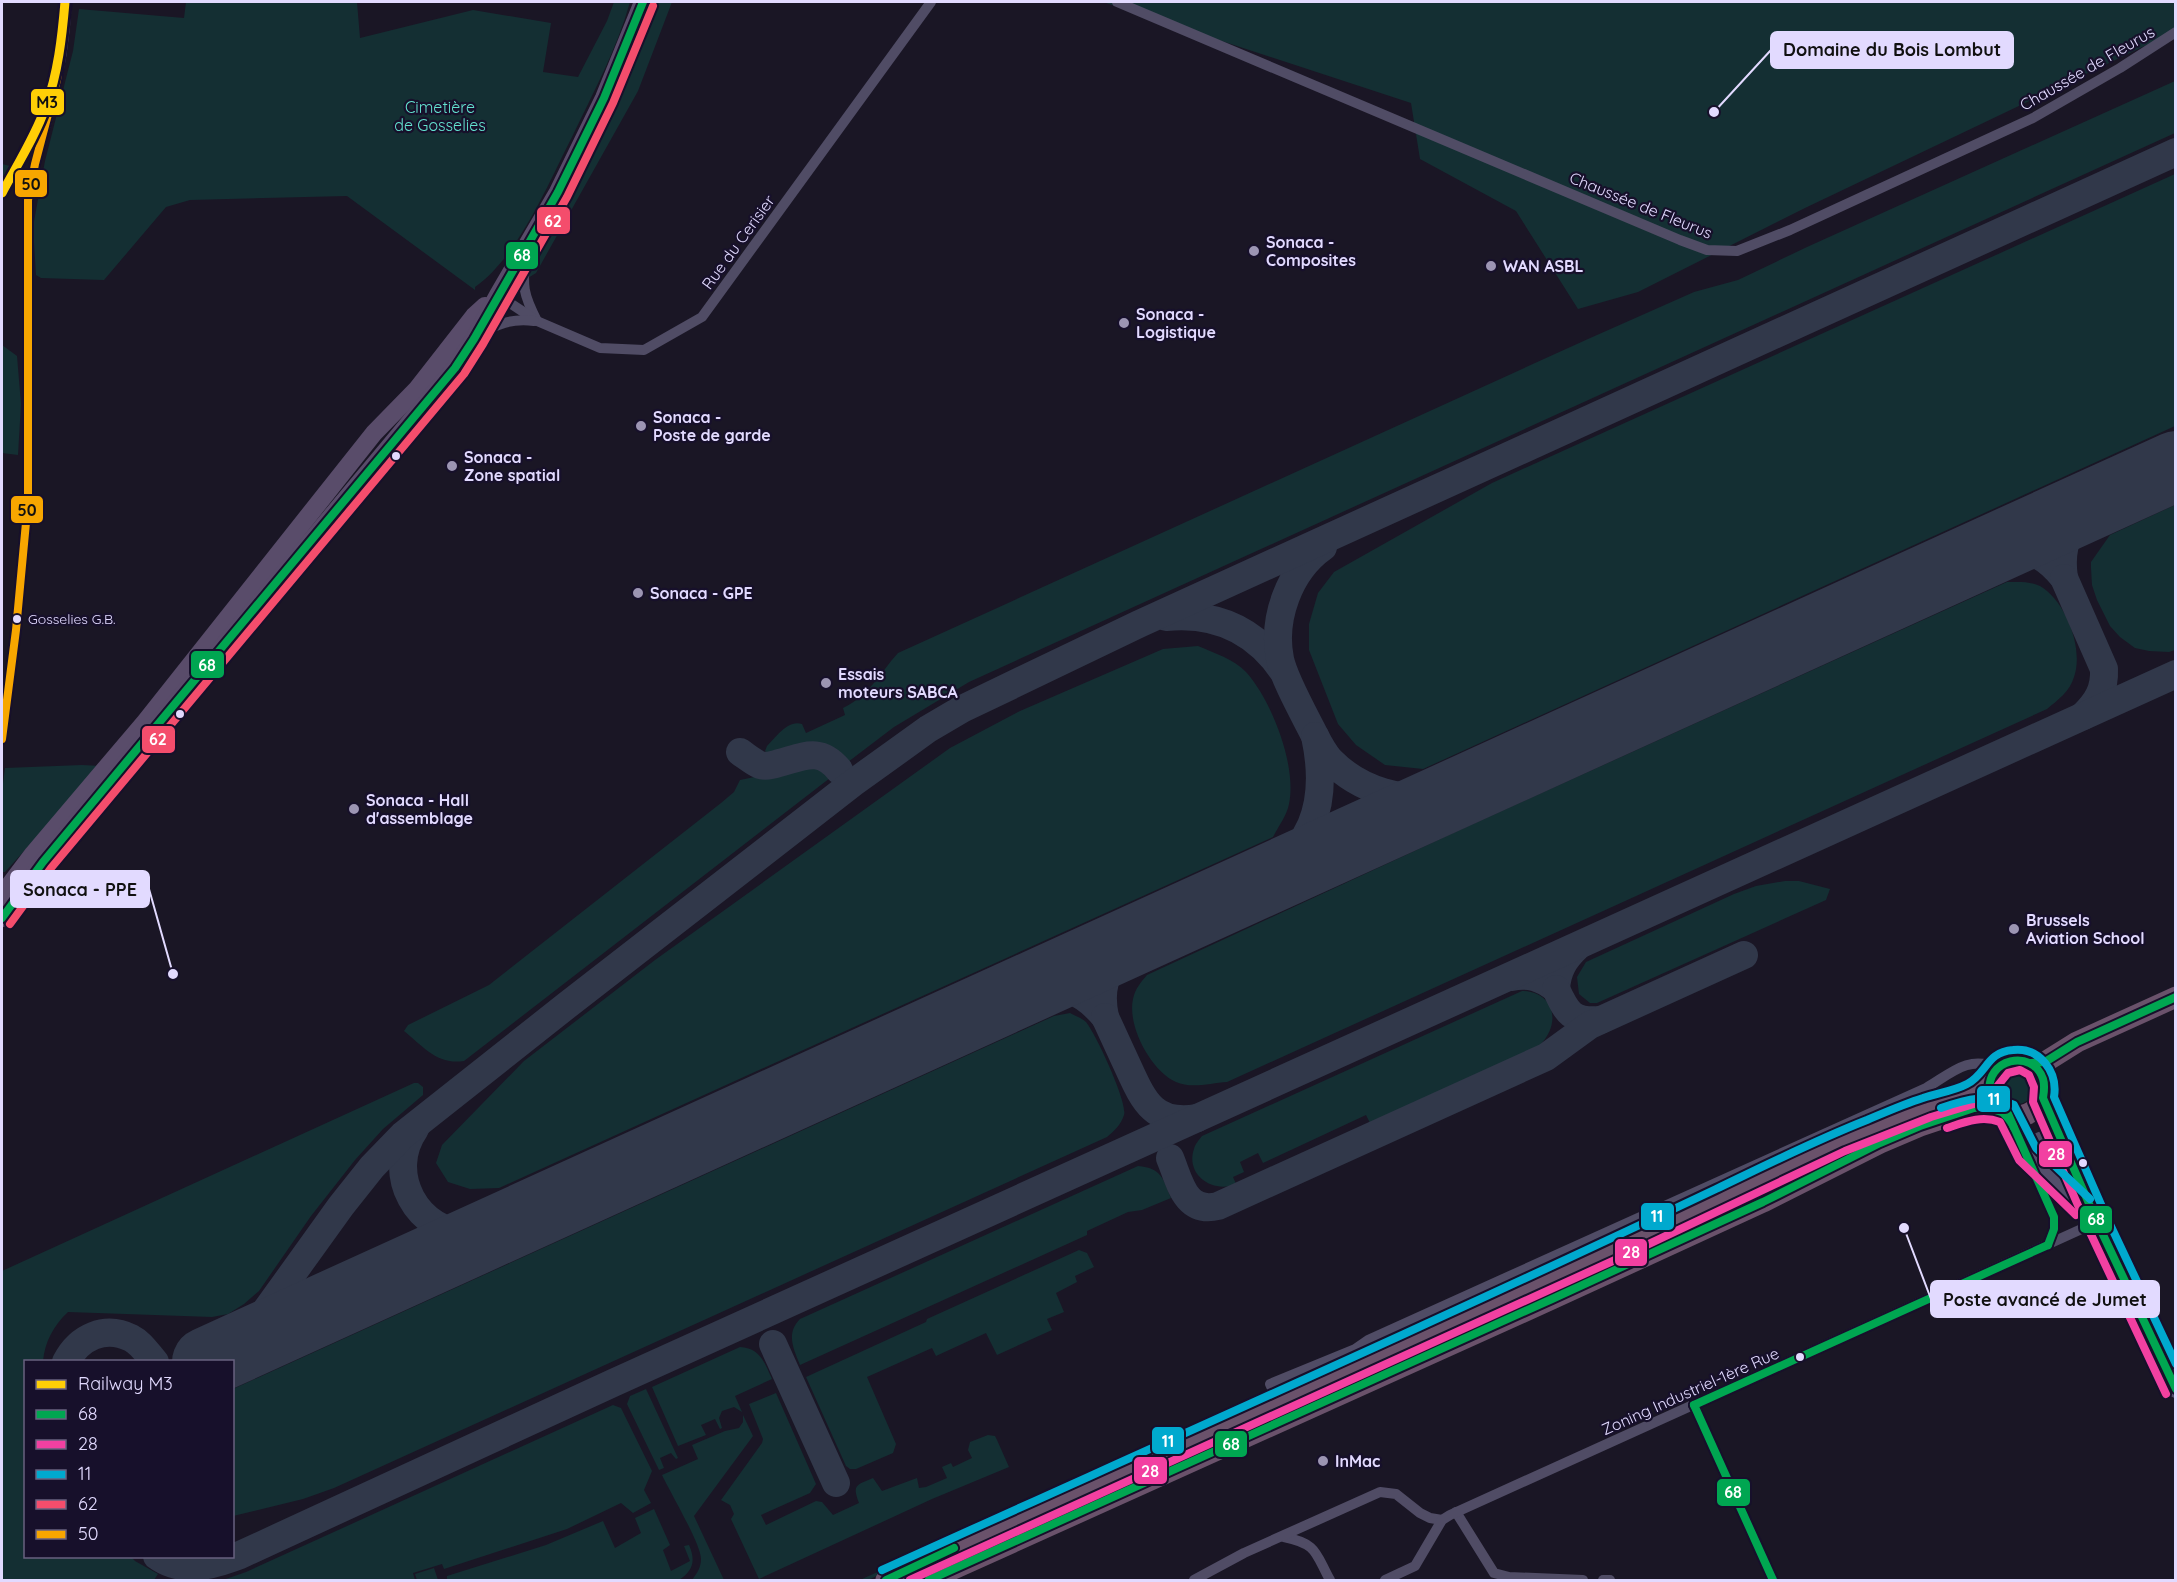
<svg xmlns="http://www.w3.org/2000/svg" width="2177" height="1582" font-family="Quicksand,sans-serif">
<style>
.green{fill:#142f33}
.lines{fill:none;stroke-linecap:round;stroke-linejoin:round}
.taxiway{stroke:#31384a;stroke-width:28}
.runway{stroke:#31384a;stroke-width:70}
.street{stroke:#504c65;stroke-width:10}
.secondary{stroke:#534f6b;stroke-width:16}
.primary{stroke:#594c6a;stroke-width:18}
.highway{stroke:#6a526b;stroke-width:21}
.bus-1-casing{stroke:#17102b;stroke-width:12}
.bus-2-casing{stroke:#17102b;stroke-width:12}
.bus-3-casing{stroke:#17102b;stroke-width:12}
.bus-4-casing{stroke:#17102b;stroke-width:12}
.bus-5-casing{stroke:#17102b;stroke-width:12}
.bus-1{stroke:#00a651;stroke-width:8}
.bus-2{stroke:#f240a1;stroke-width:8}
.bus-3{stroke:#00a9ce;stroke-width:8}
.bus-4{stroke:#f44d6c;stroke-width:8}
.bus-5{stroke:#f7a600;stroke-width:8}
.rail-1-casing{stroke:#17102b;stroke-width:14}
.rail-1{stroke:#ffcf06;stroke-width:9}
.poi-dot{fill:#9c95b3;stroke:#17102b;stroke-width:2}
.bus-dot{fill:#e2daff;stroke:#17102b;stroke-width:2}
.labels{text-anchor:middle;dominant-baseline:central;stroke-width:4.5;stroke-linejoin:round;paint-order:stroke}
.bus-label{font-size:14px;fill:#e2daff;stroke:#17102b;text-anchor:start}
.street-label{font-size:16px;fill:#e2daff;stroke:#17102b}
.park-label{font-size:16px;fill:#63e2cf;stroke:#17102b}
.poi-label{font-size:16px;font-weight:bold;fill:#e2daff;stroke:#17102b;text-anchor:start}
.leader{fill:none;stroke:#e2daff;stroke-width:2}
.callout-dot{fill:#e2daff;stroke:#17102b;stroke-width:2}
.callout{fill:#e2daff;stroke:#e2daff;stroke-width:2}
.callout-label{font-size:18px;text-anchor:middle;font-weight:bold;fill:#111}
.line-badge{stroke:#17102b;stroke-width:2}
.badge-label{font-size:16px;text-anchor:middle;font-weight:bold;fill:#fff}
.pale-badge-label{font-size:16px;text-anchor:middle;font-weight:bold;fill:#111}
</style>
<rect width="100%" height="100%" fill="#1a1625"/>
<g class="green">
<path d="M186 2H357L360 38 473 10 551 23 543 72 578 77 607 21 614 2H630C617 49 593 93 572 137 548 184 518 257 475 287V290L347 196 190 200 166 207 104 280 41 278 36 275 33 227 45 161 73 51 79 9 184 18Z"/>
<polygon points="656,2 672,2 638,91 536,273 528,278 524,270 603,131"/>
<polygon points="1103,2 2175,2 2176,31 1805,208 1638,292 1578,309 1516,211 1420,159 1411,103"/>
<path d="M2175 81V133L969 682 894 727 848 762C821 734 802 754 770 755L765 751 767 746C776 737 788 719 802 724L806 733 845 715 843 708C870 695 879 674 898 653L1588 339 1694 292 1738 280 1807 247Z"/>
<polygon points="2,164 10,166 12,172 2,191"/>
<polygon points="2175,174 2175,426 1423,769 1385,765 1356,745 1338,724 1309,650 1309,624 1318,593 1334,572 1492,483"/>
<polygon points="2,345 17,356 21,404 18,455 2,453"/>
<polygon points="2175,505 2175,650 2169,652 2149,651 2135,648 2120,637 2110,626 2097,600 2092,585 2091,568 2091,562 2110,535"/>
<path d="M2007 582C2018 582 2030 581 2040 586 2066 601 2084 649 2074 677 2070 691 2058 700 2047 709L1227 1082C1211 1083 1191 1089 1176 1082 1151 1071 1127 1026 1133 999 1135 989 1141 982 1147 975L1449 835Z"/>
<path d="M1198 646C1214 653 1234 659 1246 672 1272 701 1297 766 1289 804 1287 815 1278 827 1273 837L499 1188 470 1189 448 1182 436 1163 442 1145 524 1061 655 960 950 748 1020 711 1163 649Z"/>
<polygon points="82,765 101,766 5,872 2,872 2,791 5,768"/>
<path d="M811 765 819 767 830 778 464 1061C437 1065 424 1047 404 1031L408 1025 489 985 721 803 734 792 740 780Z"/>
<polygon points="1785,881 1799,881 1830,889 1826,900 1597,1003 1590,1003 1579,994 1577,977 1586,962 1734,894 1756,886"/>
<path d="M1522 991C1555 992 1562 1024 1539 1046L1370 1123 1366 1115 1263 1163 1258 1153 1240 1162 1244 1172 1233 1177 1236 1184C1213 1194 1185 1175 1194 1149 1195 1144 1199 1140 1202 1136Z"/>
<path d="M1070 1013C1075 1016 1082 1018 1086 1022 1096 1034 1128 1103 1124 1115 1121 1125 1114 1131 1107 1137L334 1488 303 1499 233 1516V1389L1054 1016Z"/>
<circle cx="2017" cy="1087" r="17"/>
<path d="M414 1083H418L423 1087V1095L383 1129 355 1160 311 1216 259 1291 244 1304 228 1314 212 1317 68 1312C53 1326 45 1342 43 1361L26 1362V1556L131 1557 135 1561 158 1574 154 1580H2V1271Z"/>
<path d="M1138 1166C1162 1168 1163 1179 1171 1198L1142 1210 1128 1212 1087 1231V1235L800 1365C793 1348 786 1333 800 1319Z"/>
<polygon points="1079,1250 1087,1253 1094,1267 1075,1276 1077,1282 1056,1293 1064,1312 1047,1319 1052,1330 997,1355 986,1333 936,1356 932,1348 867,1377 896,1444 893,1453 856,1469 850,1469 846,1466 806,1377 926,1322 927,1319"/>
<path d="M740 1347C760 1348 765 1363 772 1379L735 1396 742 1412 734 1407 722 1411 719 1418 722 1428 720 1429 715 1419 701 1425 706 1435 678 1446 652 1387Z"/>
<polygon points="646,1389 678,1458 676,1459 671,1453 660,1458 664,1468 659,1470 627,1404 630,1396"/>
<path d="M776 1393 816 1484 810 1493 761 1515 766 1525 816 1501 822 1502 833 1515 859 1503C852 1485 856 1485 873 1478L882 1491 917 1478 919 1488 926 1487 947 1478 942 1467 951 1463 953 1467 972 1458 968 1450 970 1442 988 1435 995 1436 997 1440 1009 1467 932 1499 759 1579 731 1519 734 1514 730 1505 721 1500 762 1443 763 1439 749 1404Z"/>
<polygon points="1254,1399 1255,1401 868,1580 860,1580"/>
<polygon points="613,1405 621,1408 652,1471 644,1490 651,1503 633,1513 621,1503 567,1529 444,1569 442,1564 413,1573 415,1580 223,1580 246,1572"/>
<path d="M743 1415 753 1436 694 1516 724 1580H692C697 1573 701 1568 701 1559 701 1544 670 1492 662 1475L698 1459 692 1445 725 1431 739 1428 743 1422Z"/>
<path d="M654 1509 670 1545 663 1550 671 1571 690 1561 684 1546 689 1545C696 1561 693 1571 679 1580H447V1576L546 1545 603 1521 615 1548 641 1533 635 1518Z"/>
<polygon points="434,1568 438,1580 417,1580 415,1574"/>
</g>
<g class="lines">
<g class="taxiway">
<path d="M1983 553C2020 546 2039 547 2064 578 2058 537 2074 521 2105 498"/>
<path d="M2064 578 2104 669C2105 690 2097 702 2083 716"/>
<path d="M1166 617C1216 612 1255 630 1283 671"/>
<path d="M1315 736C1305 716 1284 679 1280 659 1272 619 1289 571 1323 547"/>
<path d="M740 752C746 756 753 762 760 765 766 767 773 765 779 763 805 756 820 747 839 770"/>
<path d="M1249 887C1312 852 1330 806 1315 736 1319 744 1324 753 1330 760 1360 791 1404 803 1446 795 1455 794 1464 789 1472 786"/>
<path d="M1511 977C1529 973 1542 978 1556 989 1557 971 1564 959 1577 947"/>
<path d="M1556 989C1567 1013 1572 1022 1600 1020"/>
<path d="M1022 991C1060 984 1080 987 1105 1017 1096 975 1115 958 1146 934"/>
<path d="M1105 1017C1113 1034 1121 1052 1129 1069 1144 1102 1155 1125 1197 1118"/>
<path d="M415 1129C384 1173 417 1234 471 1234 487 1234 504 1225 519 1219"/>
<path d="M1170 1158C1180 1182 1185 1214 1218 1206L1546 1057 1590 1025 1744 955"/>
<polyline points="773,1344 836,1483"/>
<path d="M66 1362C79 1337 105 1325 131 1338 141 1343 147 1353 155 1362"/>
<polyline points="204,1362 244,1341 341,1206 372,1167 403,1135 566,1006 853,783 928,729 962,709 1139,624 2176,152"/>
<path d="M157 1556C183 1575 213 1565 240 1555L613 1383 2176 674"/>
</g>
<polyline class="runway" points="207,1362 2176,466"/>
<g class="street">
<polyline points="1117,2 1680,240 1707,250 1737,251 1790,230 2033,118 2120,68 2176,32"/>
<path d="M525 255C523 286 522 292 537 321"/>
<polyline points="498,295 537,321 600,348 644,350 702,317 931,2"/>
<path d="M478 336C496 324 512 318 534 321"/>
<path d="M2 739 16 630 28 501V200C32 168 43 137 51 106 60 71 65 37 67 2"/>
<path d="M2048 1245 2054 1229V1217L2027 1154 2030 1142C2041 1134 2049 1134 2061 1138"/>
<path d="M1278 1402 1270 1384 1355 1349 1368 1340 1926 1088C1949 1075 1969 1054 1996 1068"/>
<polyline points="1694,1405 1773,1580"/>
<polyline points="1456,1512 1494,1573 1509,1577 1583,1580"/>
<path d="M1284 1537C1318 1544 1315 1553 1330 1580"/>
<polyline points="1194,1580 1244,1553 1380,1492 1396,1494 1420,1513 1430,1518 1442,1520"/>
<polyline points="1385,1580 1415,1566 1442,1520 1450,1515 2097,1222"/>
<polyline points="1603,1580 1610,1580"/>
</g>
<g class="secondary">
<polyline points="2043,1098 2097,1222 2176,1390"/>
<polyline points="2008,1114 2027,1154 2048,1173 2090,1215"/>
</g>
<g class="primary">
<polyline points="2,895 33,854 145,722 374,433 417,389 474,316 485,306"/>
<polyline points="2,918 43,862 455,368 474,339 498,295 558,192 604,98 643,2"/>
</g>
<g class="highway">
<circle cx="2017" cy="1088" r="28"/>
<polyline points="2031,1063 2045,1062 2077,1042 2176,997"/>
<polyline points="886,1580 1611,1250 1841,1141 1928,1107 1969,1095 1989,1080"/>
<polyline points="929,1580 1552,1299 1763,1202 1880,1143 1920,1126 1974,1108 1985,1107 2001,1111"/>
</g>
<defs>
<g id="bus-1">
<polyline points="2,918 43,862 455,368 474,339 558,192 604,98 643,2"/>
<polyline points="2031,1063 2045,1062 2077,1042 2176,997"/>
<path d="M2014 1128C2009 1113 1992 1108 1990 1094 1984 1058 2033 1048 2043 1079 2045 1085 2044 1092 2043 1098L2097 1222 2176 1389"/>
<polyline points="1694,1405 2048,1245"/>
<polyline points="1694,1405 1773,1580"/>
<polyline points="886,1580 954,1548"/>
<polyline points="929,1580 1552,1299 1763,1202 1880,1143 1920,1126 1974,1108 1985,1107 2008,1114 2054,1217 2054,1229 2048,1245"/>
</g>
<g id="bus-2">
<path d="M1947 1128C1965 1122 1982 1115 2000 1122L2019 1160 2076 1215"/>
<polyline points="910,1580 1615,1260 1845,1151 1931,1117 1974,1104 1991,1094 2008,1073 2020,1070 2029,1075 2034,1087 2033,1102 2087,1226 2166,1394"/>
</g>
<g id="bus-3">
<path d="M1941 1108C1967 1099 1988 1093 2014 1105L2036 1148 2090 1199"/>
<path d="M882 1570C1160 1444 1440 1320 1716 1189 1766 1165 1816 1140 1867 1120 1886 1112 1904 1104 1923 1098 1937 1093 1954 1091 1967 1084 1987 1074 1986 1052 2013 1050 2040 1047 2058 1072 2054 1097L2107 1218 2176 1364"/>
</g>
<polyline id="bus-4" points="10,924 51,868 464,374 483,344 567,197 613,103 653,6"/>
<polyline id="bus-5" points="2,739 16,630 28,501 28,200 35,164 57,80 67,2"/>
</defs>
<use href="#bus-1" class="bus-1-casing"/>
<use href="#bus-2" class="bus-2-casing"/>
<use href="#bus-3" class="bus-3-casing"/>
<use href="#bus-4" class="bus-4-casing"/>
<use href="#bus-5" class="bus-5-casing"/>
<use href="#bus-1" class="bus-1"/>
<use href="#bus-2" class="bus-2"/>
<use href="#bus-3" class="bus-3"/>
<use href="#bus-4" class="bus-4"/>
<use href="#bus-5" class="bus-5"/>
<defs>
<path id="rail-1" d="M2 193C17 165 35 137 46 106 58 73 62 37 65 2"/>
</defs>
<use href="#rail-1" class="rail-1-casing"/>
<use href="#rail-1" class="rail-1"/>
</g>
<g class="poi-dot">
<circle cx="1254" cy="251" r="6"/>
<circle cx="1491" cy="266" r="6"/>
<circle cx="1124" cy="323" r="6"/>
<circle cx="641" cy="426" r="6"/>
<circle cx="452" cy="466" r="6"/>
<circle cx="638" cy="593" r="6"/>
<circle cx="826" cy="683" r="6"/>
<circle cx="354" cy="809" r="6"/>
<circle cx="2014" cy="929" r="6"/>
<circle cx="1323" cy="1461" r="6"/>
</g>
<g class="bus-dot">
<circle cx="396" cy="456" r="5"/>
<circle cx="17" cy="619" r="5"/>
<circle cx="180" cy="714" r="5"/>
<circle cx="2083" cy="1163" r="5"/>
<circle cx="1800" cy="1357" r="5"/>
</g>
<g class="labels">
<g class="bus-label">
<text x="28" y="619">Gosselies G.B.</text>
</g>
<g class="street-label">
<text transform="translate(2087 68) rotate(-30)">Chaussée de Fleurus</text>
<text transform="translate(1641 205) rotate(22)">Chaussée de Fleurus</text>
<text transform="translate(738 242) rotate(-54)">Rue du Cerisier</text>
<text transform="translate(1690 1391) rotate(-24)">Zoning Industriel-1ère Rue</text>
</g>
<g class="park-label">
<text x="440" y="107">Cimetière<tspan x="440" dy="18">de Gosselies</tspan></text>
</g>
<g class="poi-label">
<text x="1266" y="242">Sonaca -<tspan x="1266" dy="18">Composites</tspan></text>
<text x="1503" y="266">WAN ASBL</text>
<text x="1136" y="314">Sonaca -<tspan x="1136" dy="18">Logistique</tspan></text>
<text x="653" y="417">Sonaca -<tspan x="653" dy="18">Poste de garde</tspan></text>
<text x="464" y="457">Sonaca -<tspan x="464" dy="18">Zone spatial</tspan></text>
<text x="650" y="593">Sonaca - GPE</text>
<text x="838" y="674">Essais<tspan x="838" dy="18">moteurs SABCA</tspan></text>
<text x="366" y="800">Sonaca - Hall<tspan x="366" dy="18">d'assemblage</tspan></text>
<text x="2026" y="920">Brussels<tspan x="2026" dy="18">Aviation School</tspan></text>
<text x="1335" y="1461">InMac</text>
</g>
</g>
<path class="leader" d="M1714 112L1771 50M173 974L149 889M1904 1228L1931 1299"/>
<g class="callout-dot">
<circle cx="1714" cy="112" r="6"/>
<circle cx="173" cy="974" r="6"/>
<circle cx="1904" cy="1228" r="6"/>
</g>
<g class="callout">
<rect x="1771" y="32" width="242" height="36" rx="6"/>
<rect x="11" y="871" width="138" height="36" rx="6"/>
<rect x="1931" y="1281" width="228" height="36" rx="6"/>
</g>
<g class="callout-label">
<text x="1892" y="56">Domaine du Bois Lombut</text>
<text x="80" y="896">Sonaca - PPE</text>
<text x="2045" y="1306">Poste avancé de Jumet</text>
</g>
<g class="line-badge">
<rect x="30" y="88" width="35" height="28" rx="6" fill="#ffcf06"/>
<rect x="14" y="169" width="34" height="29" rx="6" fill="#f7a600"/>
<rect x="536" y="206" width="35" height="29" rx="6" fill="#f44d6c"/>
<rect x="505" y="241" width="34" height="29" rx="6" fill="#00a651"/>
<rect x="10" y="495" width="34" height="29" rx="6" fill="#f7a600"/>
<rect x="190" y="650" width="35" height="29" rx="6" fill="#00a651"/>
<rect x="141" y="725" width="35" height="29" rx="6" fill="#f44d6c"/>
<rect x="1976" y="1085" width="35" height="28" rx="6" fill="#00a9ce"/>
<rect x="2038" y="1140" width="35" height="28" rx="6" fill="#f240a1"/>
<rect x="1640" y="1202" width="35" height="29" rx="6" fill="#00a9ce"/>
<rect x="2079" y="1205" width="34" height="29" rx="6" fill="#00a651"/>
<rect x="1614" y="1238" width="34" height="29" rx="6" fill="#f240a1"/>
<rect x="1151" y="1426" width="34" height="29" rx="6" fill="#00a9ce"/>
<rect x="1214" y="1430" width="34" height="28" rx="6" fill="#00a651"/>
<rect x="1133" y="1456" width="35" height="29" rx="6" fill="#f240a1"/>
<rect x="1716" y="1478" width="35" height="29" rx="6" fill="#00a651"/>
</g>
<g class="badge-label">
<text x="553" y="227">62</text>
<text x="522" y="261">68</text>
<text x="207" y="671">68</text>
<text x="158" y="745">62</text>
<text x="1994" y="1105">11</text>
<text x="2056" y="1160">28</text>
<text x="1657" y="1222">11</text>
<text x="2096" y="1225">68</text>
<text x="1631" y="1258">28</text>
<text x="1168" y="1447">11</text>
<text x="1231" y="1450">68</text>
<text x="1150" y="1477">28</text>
<text x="1733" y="1498">68</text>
</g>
<g class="pale-badge-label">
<text x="47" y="108">M3</text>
<text x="31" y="190">50</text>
<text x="27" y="516">50</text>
</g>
<rect width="2177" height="1582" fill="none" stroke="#e2daff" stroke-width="6"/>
<rect x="24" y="1360" width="210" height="198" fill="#17102b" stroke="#686180" stroke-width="1.5"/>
<rect x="36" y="1380" width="30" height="9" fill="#ffcf06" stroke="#686180" stroke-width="1.5"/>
<text x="78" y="1390" font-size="18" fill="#e2daff">Railway M3</text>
<rect x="36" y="1410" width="30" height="9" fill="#00a651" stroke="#686180" stroke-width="1.5"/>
<text x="78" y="1420" font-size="18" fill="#e2daff">68</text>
<rect x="36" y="1440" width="30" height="9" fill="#f240a1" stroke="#686180" stroke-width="1.5"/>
<text x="78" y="1450" font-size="18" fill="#e2daff">28</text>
<rect x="36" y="1470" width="30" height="9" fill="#00a9ce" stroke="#686180" stroke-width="1.5"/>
<text x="78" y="1480" font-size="18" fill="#e2daff">11</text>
<rect x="36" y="1500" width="30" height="9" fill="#f44d6c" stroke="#686180" stroke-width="1.5"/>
<text x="78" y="1510" font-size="18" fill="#e2daff">62</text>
<rect x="36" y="1530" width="30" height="9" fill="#f7a600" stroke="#686180" stroke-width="1.5"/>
<text x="78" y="1540" font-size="18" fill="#e2daff">50</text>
</svg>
